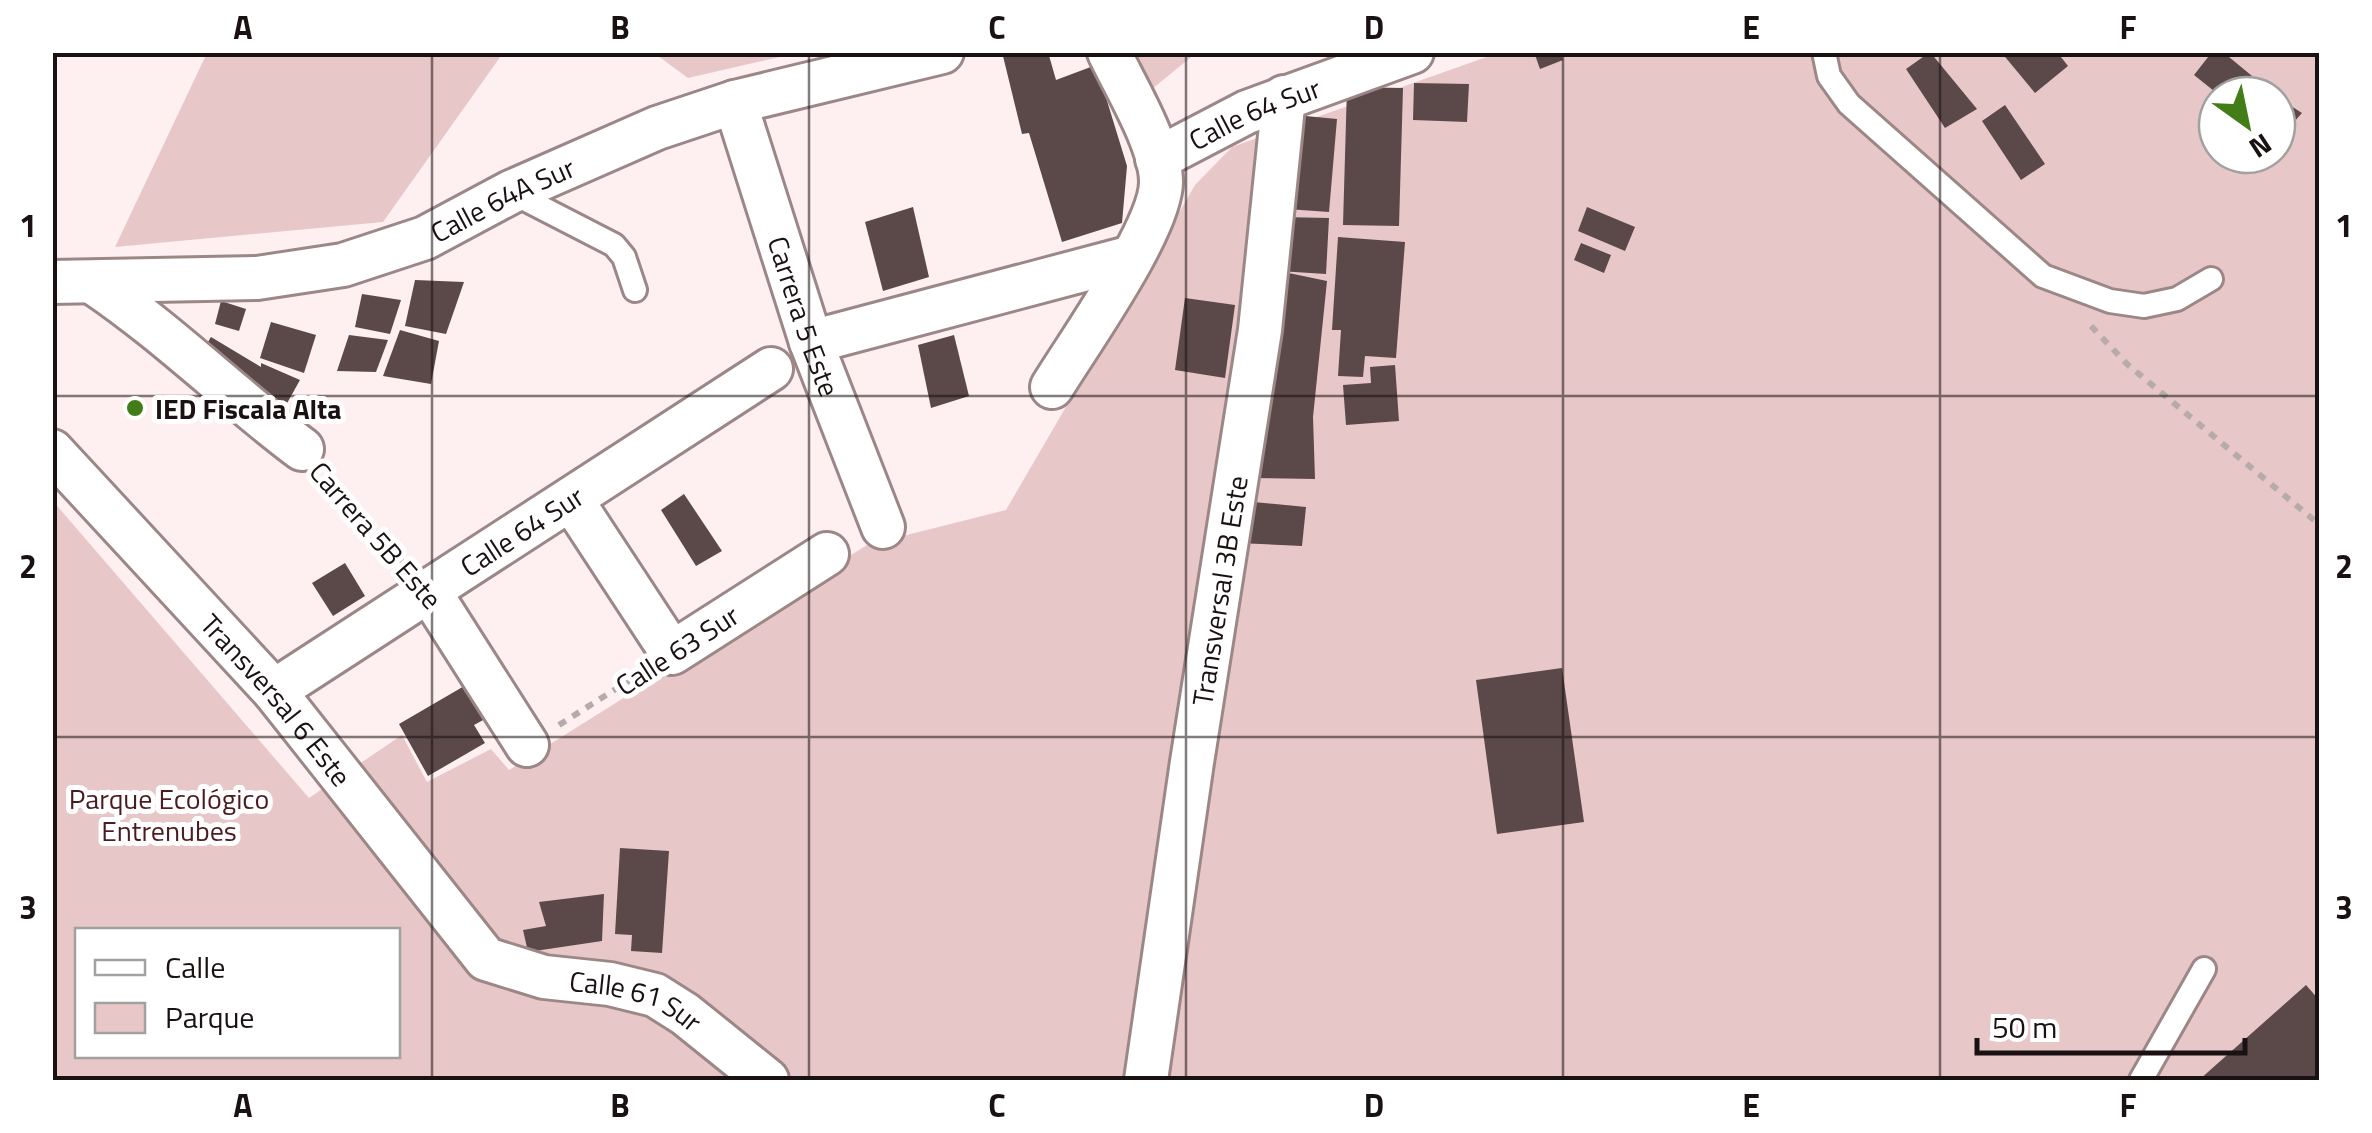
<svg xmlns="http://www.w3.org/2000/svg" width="2372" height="1133" font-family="'Titillium Web',sans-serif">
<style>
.green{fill:#e8c7c9;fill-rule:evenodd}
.building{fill:#5b4849}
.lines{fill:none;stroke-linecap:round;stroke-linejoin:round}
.service-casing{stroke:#9c8787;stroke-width:28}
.minor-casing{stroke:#9c8787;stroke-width:48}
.path{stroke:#b7aaab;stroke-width:6;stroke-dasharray:8 8;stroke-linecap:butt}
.service{stroke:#fff;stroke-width:22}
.minor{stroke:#fff;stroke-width:42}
.grid{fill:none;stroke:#1a1212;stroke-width:2.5;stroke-opacity:0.55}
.poi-dot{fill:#427d18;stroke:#fff;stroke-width:4}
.labels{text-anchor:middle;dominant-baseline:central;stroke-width:10;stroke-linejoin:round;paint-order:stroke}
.street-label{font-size:28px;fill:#1a1212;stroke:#fff}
.poi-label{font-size:28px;font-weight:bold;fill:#1a1212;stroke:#fff;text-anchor:start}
.park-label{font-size:28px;fill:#4a1c22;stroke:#fff}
.neatline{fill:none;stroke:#1a1212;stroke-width:4}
.grid-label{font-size:32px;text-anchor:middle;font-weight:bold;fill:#1a1212}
</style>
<rect width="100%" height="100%" fill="#feeff0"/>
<g class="green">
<polygon points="207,53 207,52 503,53 383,222 115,247"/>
<polygon points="654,53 797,53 688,78"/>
<polygon points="1135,53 1196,53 1152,89"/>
<path d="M1498 53H2319V1080H53L52 500 309 798 402 735 427 782 491 749 509 770 867 545 1006 510 1195 185 1232 147ZM2217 95H2277V155H2217ZM78 930H398V1056H78Z"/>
</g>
<g class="building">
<polygon points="1002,52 1048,52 1056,80 1096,65 1127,166 1122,223 1062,242 1029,133 1022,134"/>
<polygon points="1534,52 1560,52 1563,60 1540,69"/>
<polygon points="1930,52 1977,109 1945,128 1906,69"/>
<polygon points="2001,52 2057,52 2068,66 2035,93"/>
<polygon points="2212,52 2223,52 2275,95 2219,95 2194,75"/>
<polygon points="1414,83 1469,84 1467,122 1413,120"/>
<polygon points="1347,87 1403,88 1399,226 1343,225"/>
<polygon points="2277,97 2302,113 2277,141"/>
<polygon points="2005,105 2045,164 2021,180 1982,121"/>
<polygon points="1295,115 1337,119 1329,212 1287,209"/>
<polygon points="913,207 929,277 883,291 865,222"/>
<polygon points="1587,207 1635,227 1625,251 1578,231"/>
<polygon points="1282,217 1329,218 1326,274 1279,271"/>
<polygon points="1338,237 1405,242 1396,358 1365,356 1363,377 1338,376 1341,330 1332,330"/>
<polygon points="1581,243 1611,255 1604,273 1574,260"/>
<polygon points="1279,271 1327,281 1313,417 1315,479 1249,478"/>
<polygon points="415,280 464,282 446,334 405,326"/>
<polygon points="362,294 401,300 390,334 355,327"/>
<polygon points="1185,298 1235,305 1225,378 1175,370"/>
<polygon points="221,301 246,309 239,331 215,324"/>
<polygon points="271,322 316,335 304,373 260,358"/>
<polygon points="400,330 439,341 431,384 383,376"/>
<polygon points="349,335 388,340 376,372 337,371"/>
<polygon points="954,335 969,396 931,408 918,345"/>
<polygon points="211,337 261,367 261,363 300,380 281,414 200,355"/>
<polygon points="1395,365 1399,421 1346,425 1343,385 1371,383 1370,367"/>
<polygon points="684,494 722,551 696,566 661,510"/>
<polygon points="1243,501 1306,507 1302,546 1238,543"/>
<polygon points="345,563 365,596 333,616 312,583"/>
<polygon points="1562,668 1584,822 1497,834 1476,680"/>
<polygon points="466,685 485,719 474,725 485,743 428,776 399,724"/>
<polygon points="620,848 669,851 662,953 631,951 632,935 615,934"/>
<polygon points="604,894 602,941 528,952 523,930 546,926 539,902"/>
<polygon points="2306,985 2320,1001 2320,1080 2199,1080"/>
</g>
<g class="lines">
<defs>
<g id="service">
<polyline points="1824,52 1829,76 1849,104 2043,276 2110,301 2144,306 2177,299 2211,279"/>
<polyline points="511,192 614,245 624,257 635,290"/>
<polyline points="2141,1080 2204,969"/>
</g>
<g id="minor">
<path id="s1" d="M735 102 811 342 883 527"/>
<path id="s2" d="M1157 159 1247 112 1412 52"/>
<path id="s3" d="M52 282 257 278 343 265 425 238 511 192 657 128 735 102 942 52"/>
<path d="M94 283C168 333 231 396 302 449"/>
<polyline points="811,342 1132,257"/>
<path d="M1052 387C1079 343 1161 228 1161 182 1161 144 1126 88 1109 52"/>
<path id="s4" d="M52 451 274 691 486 959 544 977 610 984 655 995 685 1014 767 1080"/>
<polyline points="571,499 672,653 827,554"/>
<polyline points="429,591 527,745"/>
<path id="s5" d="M274 691 771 369"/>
<path id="s6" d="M1146 1080 1192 762 1260 330 1284 97"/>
</g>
</defs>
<use href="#service" class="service-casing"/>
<use href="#minor" class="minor-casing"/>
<g class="path">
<polyline points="2091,326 2127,364 2320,525"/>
<polyline points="327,476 405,564"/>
<polyline points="559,725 641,673"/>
</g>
<use href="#service" class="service"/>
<use href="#minor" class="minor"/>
</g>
<path class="grid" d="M432 52V1080M809 52V1080M1186 52V1080M1563 52V1080M1940 52V1080M52 396H2320M52 737H2320"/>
<circle class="poi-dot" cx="135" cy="408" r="10"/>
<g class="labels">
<g class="street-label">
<text stroke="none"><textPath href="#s2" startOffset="108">Calle 64 Sur</textPath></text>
<text stroke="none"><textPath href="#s3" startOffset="465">Calle 64A Sur</textPath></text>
<text stroke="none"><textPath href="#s1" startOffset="225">Carrera 5 Este</textPath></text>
<text stroke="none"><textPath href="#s5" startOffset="295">Calle 64 Sur</textPath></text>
<text transform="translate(376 535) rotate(49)">Carrera 5B Este</text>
<text stroke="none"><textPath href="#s6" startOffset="495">Transversal 3B Este</textPath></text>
<text transform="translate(677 650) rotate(-33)">Calle 63 Sur</text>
<text stroke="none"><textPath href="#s4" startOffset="335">Transversal 6 Este</textPath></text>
<text stroke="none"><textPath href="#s4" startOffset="825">Calle 61 Sur</textPath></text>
</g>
<g class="poi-label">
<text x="155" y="408">IED Fiscala Alta</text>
</g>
<g class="park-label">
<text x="169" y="798">Parque Ecológico<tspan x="169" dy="32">Entrenubes</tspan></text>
</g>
</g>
<rect width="2372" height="1133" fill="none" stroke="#ffffff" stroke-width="110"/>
<rect x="75" y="928" width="325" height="130" fill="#ffffff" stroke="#a3a0a0" stroke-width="2.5"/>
<rect x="95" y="960" width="50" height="15" fill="#ffffff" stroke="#a3a0a0" stroke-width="2.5"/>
<text x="165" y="978" font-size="30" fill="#1a1212">Calle</text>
<rect x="95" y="1003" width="50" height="30" fill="#e8c7c9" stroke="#a3a0a0" stroke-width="2.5"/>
<text x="165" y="1028" font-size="30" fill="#1a1212">Parque</text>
<g transform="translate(2247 125) rotate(147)"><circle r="48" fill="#ffffff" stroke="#a3a0a0" stroke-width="2.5"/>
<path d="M0-8L18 38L0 25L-18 38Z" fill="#427d18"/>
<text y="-15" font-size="28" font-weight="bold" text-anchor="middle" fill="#1a1212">N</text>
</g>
<path d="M1977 1038v15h268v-15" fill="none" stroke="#1a1212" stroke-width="5"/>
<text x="1992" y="1038" font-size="30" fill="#1a1212" stroke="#ffffff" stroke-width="8" paint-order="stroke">50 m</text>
<rect x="55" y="55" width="2262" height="1023" class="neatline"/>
<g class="grid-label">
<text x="243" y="39">A</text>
<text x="620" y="39">B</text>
<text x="997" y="39">C</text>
<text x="1374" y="39">D</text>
<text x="1751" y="39">E</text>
<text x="2128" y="39">F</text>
<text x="28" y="237">1</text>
<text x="2344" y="237">1</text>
<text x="28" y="578">2</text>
<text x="2344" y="578">2</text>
<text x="28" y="919">3</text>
<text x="2344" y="919">3</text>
<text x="243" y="1117">A</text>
<text x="620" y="1117">B</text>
<text x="997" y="1117">C</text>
<text x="1374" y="1117">D</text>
<text x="1751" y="1117">E</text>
<text x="2128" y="1117">F</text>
</g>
</svg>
